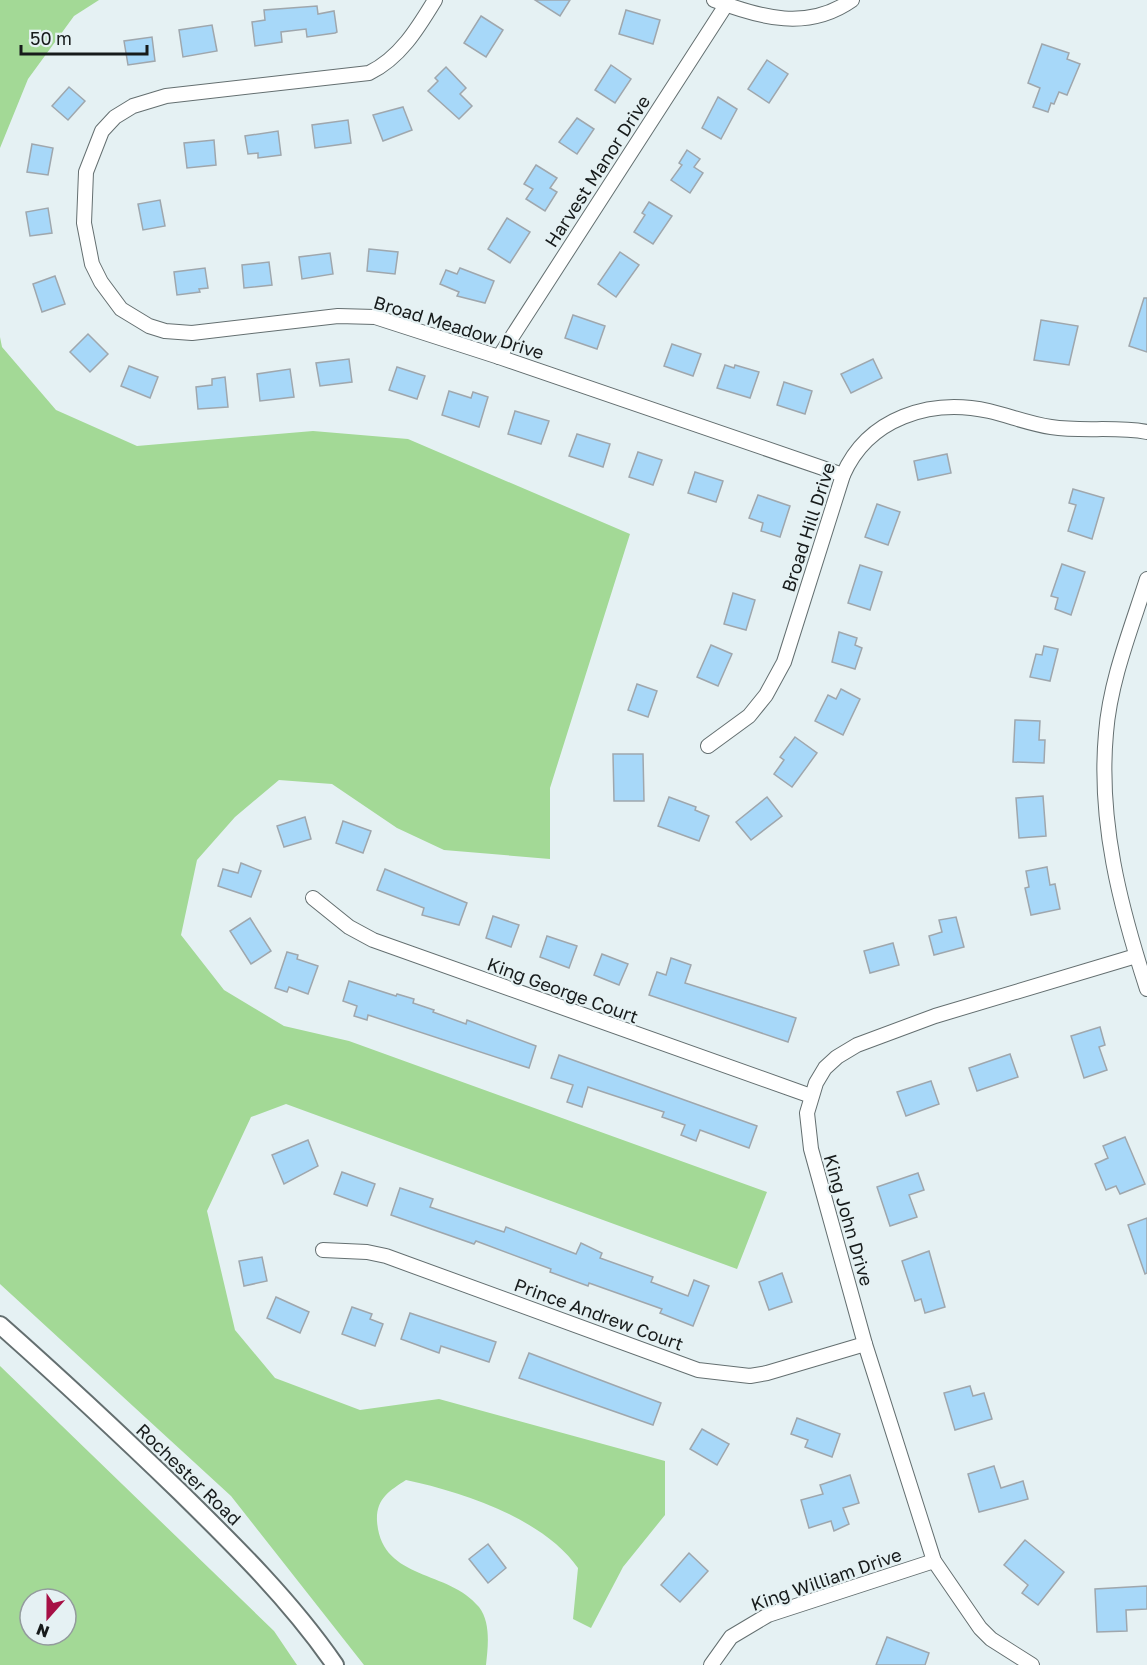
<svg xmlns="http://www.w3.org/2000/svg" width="1147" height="1665" font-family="'Golos Text',sans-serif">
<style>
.green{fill:#a3d996;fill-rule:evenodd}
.building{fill:#a7d8f9;stroke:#9fa7ad;stroke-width:1.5}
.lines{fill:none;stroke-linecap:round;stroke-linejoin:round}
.minor-casing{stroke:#646f70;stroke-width:16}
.tertiary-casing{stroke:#646f70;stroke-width:20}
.minor{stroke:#fff;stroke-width:14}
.tertiary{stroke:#fff;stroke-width:16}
.labels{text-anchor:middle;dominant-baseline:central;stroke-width:4.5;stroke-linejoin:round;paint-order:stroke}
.street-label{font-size:18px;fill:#171b1b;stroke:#e5f1f3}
</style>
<rect width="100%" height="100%" fill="#e5f1f3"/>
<g class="green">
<polygon points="0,0 99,0 74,16 28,79 0,148"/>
<path d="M0 337 2 347 56 410 137 446 313 431 408 439 630 534 550 788V859L444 850 397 828 332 784 279 780 235 817 197 860 181 935 224 990 284 1026 349 1041 767 1192 737 1269 286 1104 251 1117 207 1211 235 1330 275 1378 360 1410 439 1399 665 1461V1515L623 1567 591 1628 573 1619 578 1568C544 1519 463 1492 406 1480 389 1491 376 1499 377 1521 381 1581 448 1569 479 1607 491 1623 488 1646 486 1665H364L231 1496 0 1284Z"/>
<path d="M0 1366 274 1631 297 1665H0ZM30 1599H66V1635H30Z"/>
</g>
<g class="building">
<polygon points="535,0 570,0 560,16"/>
<polygon points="317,6 318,14 334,11 337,32 335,33 307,37 306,29 281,32 282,42 255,46 252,22 265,20 264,10"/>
<polygon points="626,10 660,20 653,44 619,34"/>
<polygon points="481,16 503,30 486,57 464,43"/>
<polygon points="212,25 217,51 183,57 179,30"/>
<polygon points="152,37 155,61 128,65 124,41"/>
<polygon points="1042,44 1069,53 1067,59 1080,64 1067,95 1059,92 1054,104 1051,103 1048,112 1033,107 1040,88 1028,83"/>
<polygon points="767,60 788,74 769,103 748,89"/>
<polygon points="611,65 631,79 615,103 595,90"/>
<polygon points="446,67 466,88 460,94 472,106 459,119 428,91 438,81 435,78"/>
<polygon points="69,87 85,101 68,120 52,106"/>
<polygon points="718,97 737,109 721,139 702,128"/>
<polygon points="403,107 412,130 383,141 373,115"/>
<polygon points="577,118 594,129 577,154 559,142"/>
<polygon points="348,120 351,143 315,148 312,125"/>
<polygon points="278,131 281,155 258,158 258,153 248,154 245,136"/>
<polygon points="214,140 216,165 187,168 184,143"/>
<polygon points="32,144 53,148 48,175 27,172"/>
<polygon points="687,150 700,159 694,167 703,173 690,193 671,180 682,165 679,163"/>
<polygon points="536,165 557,178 550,188 557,192 545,211 526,199 533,189 524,184"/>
<polygon points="160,200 165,226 143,230 138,204"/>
<polygon points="649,202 672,216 653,244 634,232 645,215 642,213"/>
<polygon points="48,208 52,233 30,236 26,212"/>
<polygon points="507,218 530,232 510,263 488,249"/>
<polygon points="369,249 398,252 395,274 367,271"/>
<polygon points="620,252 639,265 616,297 598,284"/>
<polygon points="330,253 333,274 302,279 299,257"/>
<polygon points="269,262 272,285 244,288 242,265"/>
<polygon points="205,268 208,288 199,289 200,292 177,295 174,272"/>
<polygon points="460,268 494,281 485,303 457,296 459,292 440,284 446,270 457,274"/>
<polygon points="55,276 65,304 42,312 33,284"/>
<polygon points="1144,298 1147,298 1147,352 1129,346"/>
<polygon points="573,315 605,326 597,349 565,338"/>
<polygon points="1041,320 1078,326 1069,365 1034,360"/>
<polygon points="88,334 108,354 90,372 70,352"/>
<polygon points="672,344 701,354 693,376 664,366"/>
<polygon points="349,359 352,382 320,386 316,363"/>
<polygon points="873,359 882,378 851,393 841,374"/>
<polygon points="725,365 734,368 735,365 759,372 750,398 717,388"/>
<polygon points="129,366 158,377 150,398 121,386"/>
<polygon points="397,367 425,376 417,399 389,390"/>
<polygon points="290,369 294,397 260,401 257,374"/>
<polygon points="225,377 228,407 198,409 196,387 212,385 212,379"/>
<polygon points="784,382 812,391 805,414 777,405"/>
<polygon points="449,391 471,398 473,392 488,397 479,427 442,415"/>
<polygon points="515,411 549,421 541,444 508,434"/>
<polygon points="577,434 610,444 603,467 569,456"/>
<polygon points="638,452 662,460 653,485 629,477"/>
<polygon points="947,454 951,473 918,480 914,461"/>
<polygon points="695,472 723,481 716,502 688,493"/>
<polygon points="1073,489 1104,498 1092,539 1068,531 1076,505 1069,503"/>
<polygon points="758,495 790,506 780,537 761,531 763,523 749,518"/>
<polygon points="877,504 900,512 888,545 865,537"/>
<polygon points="1062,564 1085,572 1071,615 1055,609 1058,598 1051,596"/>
<polygon points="860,565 882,572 870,610 848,603"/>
<polygon points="733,593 755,600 746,630 724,624"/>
<polygon points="839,632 857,638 855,645 862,648 855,669 832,662"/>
<polygon points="711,645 732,654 718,686 697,677"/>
<polygon points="1044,646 1058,649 1050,681 1030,677 1036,654 1042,655"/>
<polygon points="637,684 657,691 648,717 628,710"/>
<polygon points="841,689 860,699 843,735 815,721 828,695 836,699"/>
<polygon points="1015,720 1040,721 1039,740 1045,740 1044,763 1013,762"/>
<polygon points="795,737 817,753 792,787 774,774 784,760 780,757"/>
<polygon points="613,754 643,754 644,801 614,801"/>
<polygon points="1043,796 1046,836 1019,838 1016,798"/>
<polygon points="669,797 696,807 695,810 709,816 699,841 658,826"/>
<polygon points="767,797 782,816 751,840 736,822"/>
<polygon points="305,817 311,839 284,847 277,826"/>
<polygon points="343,821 371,831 363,853 336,843"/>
<polygon points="241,863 261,871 251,897 218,886 223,869 238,873"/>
<polygon points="1047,867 1050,885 1055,884 1060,909 1031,915 1025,888 1029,887 1026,871"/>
<polygon points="385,869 467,903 459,925 422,915 424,908 377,890"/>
<polygon points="493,916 519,925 511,947 486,938"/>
<polygon points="956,917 964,947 934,955 929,936 942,932 939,920"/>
<polygon points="250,918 271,951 251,964 230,931"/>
<polygon points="547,936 577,946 569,968 540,957"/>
<polygon points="893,943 899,965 870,973 864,951"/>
<polygon points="287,952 298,955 297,959 318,966 308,994 289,987 287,992 275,988"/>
<polygon points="602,954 628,964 619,985 594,975"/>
<polygon points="671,958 691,965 685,983 796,1018 788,1042 649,995 657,972 666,975"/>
<polygon points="349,981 396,996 397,994 414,999 413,1003 434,1010 433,1012 466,1024 467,1020 536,1046 529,1068 368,1015 367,1020 354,1016 357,1006 343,1001"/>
<polygon points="1100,1027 1105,1045 1099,1047 1107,1070 1084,1078 1071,1036"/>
<polygon points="1010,1054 1018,1077 977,1091 969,1068"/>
<polygon points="559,1055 757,1126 749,1148 700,1130 696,1141 681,1135 685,1125 662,1117 664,1112 588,1087 582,1107 567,1102 573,1085 551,1078"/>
<polygon points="931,1081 939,1104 906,1116 897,1092"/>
<polygon points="1125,1137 1145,1184 1120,1194 1116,1186 1106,1190 1095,1164 1108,1158 1103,1146"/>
<polygon points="308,1140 318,1166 284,1184 272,1155"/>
<polygon points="342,1172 375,1184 367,1206 334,1194"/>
<polygon points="918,1173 924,1190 909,1195 917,1217 890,1226 877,1187"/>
<polygon points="400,1188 433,1199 430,1207 504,1232 506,1227 576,1254 581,1243 602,1253 600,1258 653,1277 651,1282 688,1296 694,1280 709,1286 693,1326 660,1313 662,1309 589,1283 588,1286 550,1272 551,1269 476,1241 474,1244 391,1215"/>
<polygon points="1147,1218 1147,1273 1145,1274 1128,1225"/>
<polygon points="929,1251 945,1307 925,1313 921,1299 915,1301 902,1261"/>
<polygon points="262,1257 267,1281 244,1286 239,1261"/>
<polygon points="782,1273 792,1302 769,1310 759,1282"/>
<polygon points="276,1297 309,1312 300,1333 267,1318"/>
<polygon points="352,1307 372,1314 370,1319 383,1324 375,1346 342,1334"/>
<polygon points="410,1313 496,1342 489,1362 441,1346 439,1353 401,1339"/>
<polygon points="529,1353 661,1403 653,1425 519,1378"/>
<polygon points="970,1386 973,1396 984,1393 992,1419 955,1430 944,1393"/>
<polygon points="797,1418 840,1434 832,1457 805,1447 808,1440 791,1434"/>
<polygon points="702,1429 729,1444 717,1465 690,1449"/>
<polygon points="994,1466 1001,1488 1023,1481 1028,1499 979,1512 968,1474"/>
<polygon points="850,1475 859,1503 843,1508 849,1524 834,1531 831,1521 809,1528 801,1500 823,1494 820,1485"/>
<polygon points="1025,1540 1064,1572 1038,1605 1022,1593 1028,1585 1004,1565"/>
<polygon points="488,1544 506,1568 488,1583 469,1559"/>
<polygon points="689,1553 708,1571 680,1602 661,1585"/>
<polygon points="1147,1586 1147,1609 1126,1610 1127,1631 1097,1632 1095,1589"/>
<polygon points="887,1637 929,1653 925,1665 876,1665"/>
</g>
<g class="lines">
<defs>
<g id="minor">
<path d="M435 0C418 28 400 58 369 73L166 96 133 106 115 117 102 131 86 172 84 223 92 264 101 282 121 309 149 326 165 331 192 333 338 316 375 317 499 357 843 475"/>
<path d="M714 0C761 18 808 31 852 0"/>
<polyline points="499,357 726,5"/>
<path d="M1147 579C1131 629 1110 681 1106 733 1098 821 1120 906 1147 989"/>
<path d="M708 746 749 716 766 695 784 662 843 475C868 418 930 398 989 411 1010 416 1030 424 1051 427 1083 432 1115 426 1147 432"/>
<polyline points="313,898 349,927 373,940 811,1096"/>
<polyline points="323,1250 367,1252 386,1256 698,1370 750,1376 767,1373 865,1344"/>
<polyline points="711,1665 731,1637 768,1615 934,1561"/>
<polyline points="1032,1665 991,1639 980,1628 934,1561 865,1344 811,1149 807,1113 816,1083 825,1068 837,1057 857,1045 935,1016 1136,956"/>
</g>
<path id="tertiary" d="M0 1325C61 1379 121 1435 180 1492 235 1546 291 1601 335 1665"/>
</defs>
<use href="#minor" class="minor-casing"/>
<use href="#tertiary" class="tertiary-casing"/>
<use href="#minor" class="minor"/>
<use href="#tertiary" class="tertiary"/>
</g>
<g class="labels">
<g class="street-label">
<text transform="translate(597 171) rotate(-57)">Harvest Manor Drive</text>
<text transform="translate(459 327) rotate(17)">Broad Meadow Drive</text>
<text transform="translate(808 527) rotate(-72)">Broad Hill Drive</text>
<text transform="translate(563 990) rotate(20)">King George Court</text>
<text transform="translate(849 1220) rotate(74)">King John Drive</text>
<text transform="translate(599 1314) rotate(20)">Prince Andrew Court</text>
<text transform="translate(189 1474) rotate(44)">Rochester Road</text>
<text transform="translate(826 1579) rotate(-19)">King William Drive</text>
</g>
</g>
<g transform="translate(48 1617) rotate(201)"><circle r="28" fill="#e5f1f3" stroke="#939b9d" stroke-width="1.5"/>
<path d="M0-4.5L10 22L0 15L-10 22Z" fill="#a61045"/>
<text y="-9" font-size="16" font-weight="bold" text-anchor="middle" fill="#171b1b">N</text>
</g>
<path d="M21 45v9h126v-9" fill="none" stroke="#171b1b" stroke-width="3"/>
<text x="30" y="45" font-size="18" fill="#171b1b" stroke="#e5f1f3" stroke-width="4.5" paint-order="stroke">50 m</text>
</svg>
